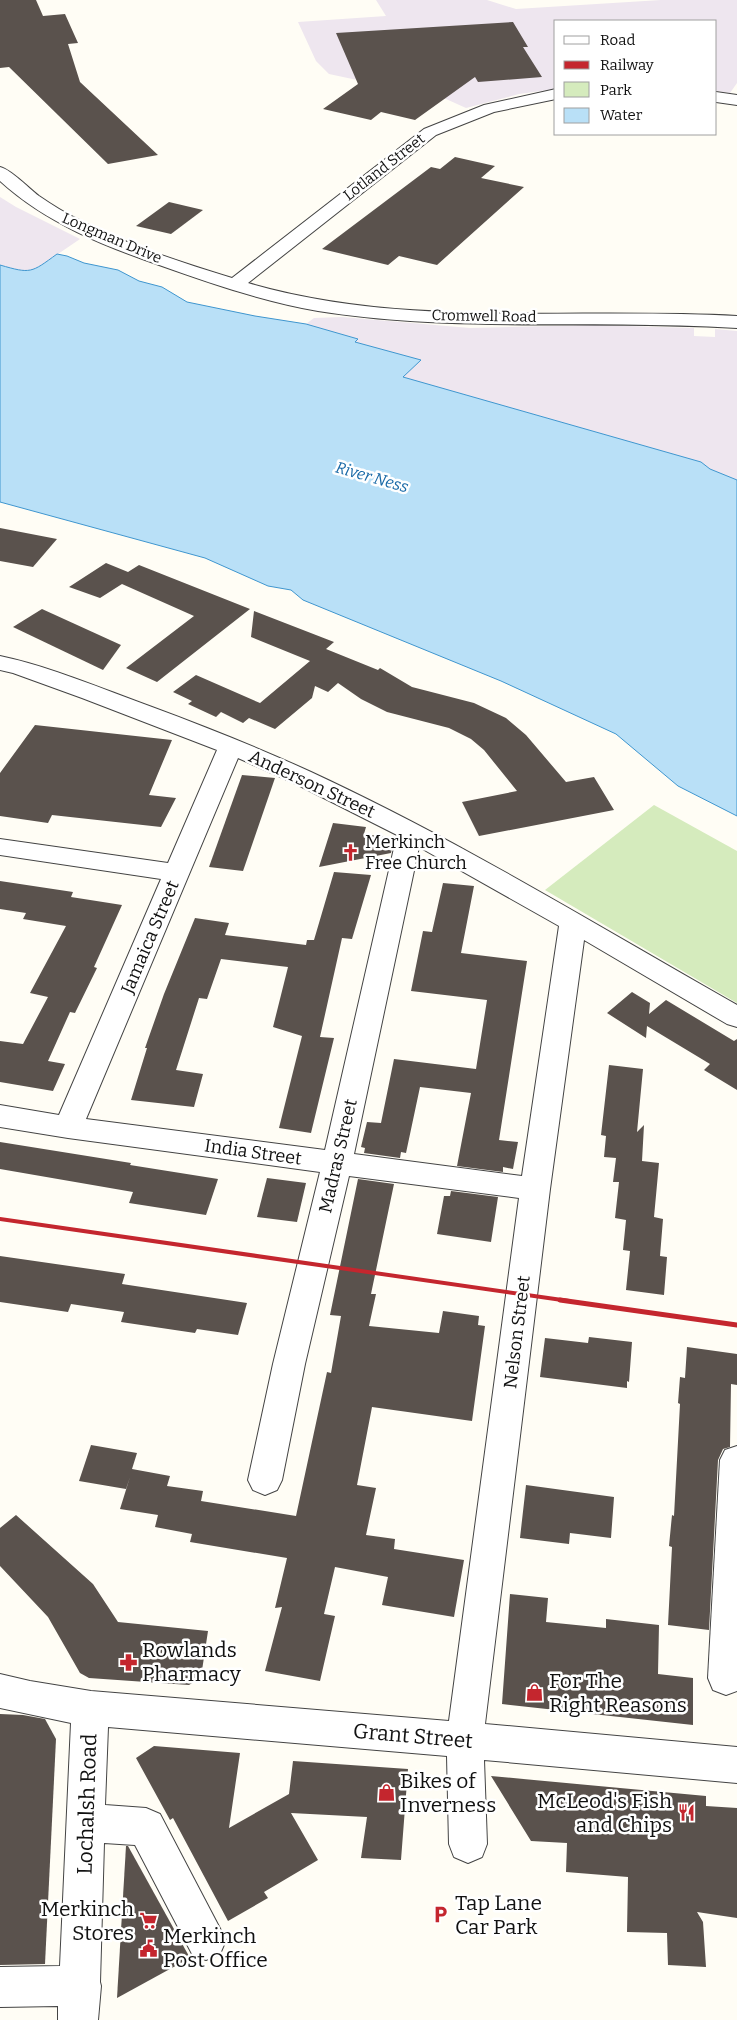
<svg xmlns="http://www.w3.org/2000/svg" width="737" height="2020" font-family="Bitter,serif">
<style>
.industrial{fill:#eee6ef}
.green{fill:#d5ebbd}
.water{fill:#b9e0f7;stroke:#3f96cf}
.building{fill:#5a524d}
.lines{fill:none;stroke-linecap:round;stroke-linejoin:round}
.minor-casing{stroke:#444;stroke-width:2}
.minor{fill:#fff;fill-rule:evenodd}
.rail-far1{stroke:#c4262e;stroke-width:4}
.rail{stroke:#c4262e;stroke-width:5}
.labels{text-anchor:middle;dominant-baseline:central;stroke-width:5;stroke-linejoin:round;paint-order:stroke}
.far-street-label{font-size:15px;fill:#111;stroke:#fff}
.far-water-label{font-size:16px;font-style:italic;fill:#1768a6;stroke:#fff}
.street-label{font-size:18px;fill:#111;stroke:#fff}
.poi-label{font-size:18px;fill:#111;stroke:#fff;text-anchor:start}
.near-poi-label{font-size:21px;fill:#111;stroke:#fff;text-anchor:start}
.near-street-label{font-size:21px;fill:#111;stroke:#fff}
</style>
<rect width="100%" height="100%" fill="#fffdf5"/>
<g class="industrial">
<polygon points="376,0 487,0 516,9 661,0 737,0 737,83 730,93 716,91 716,21 556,21 556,89 519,94 466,108 446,99 329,74 316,61 298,22 386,16"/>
<polygon points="0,197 16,207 80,239 36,269 22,271 0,265"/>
<polygon points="342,317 470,328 596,325 694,328 694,336 715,337 715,329 737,331 737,480 710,469 701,462 402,377 421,360 355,342 358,339 306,324 314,318"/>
</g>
<polygon class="green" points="654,805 737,851 737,1003 545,890"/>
<path class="water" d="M57 254 67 256 84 263 118 270 139 281 162 287 187 302 255 316 306 324 358 339 355 342 421 360 403 377 701 462 710 469 737 480V816L678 786 616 734 501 681 303 600 291 590 268 586 205 558 0 502V265C31 274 31 273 57 254Z"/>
<g class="building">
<polygon points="0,0 36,0 43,16 65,14 78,43 68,44 80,82 158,155 108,164 9,67 0,68"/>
<polygon points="513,22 528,47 523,47 542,77 478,82 475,77 415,120 381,112 371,120 323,109 358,84 336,33"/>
<polygon points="455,157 495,166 481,178 524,187 437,265 399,256 388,265 322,249 431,167 440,169"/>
<polygon points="169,202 203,210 171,234 136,226"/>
<polygon points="0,528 57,539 33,567 0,561"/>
<polygon points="106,563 128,572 139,565 250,609 157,682 126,668 194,616 122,584 100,598 69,587"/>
<polygon points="42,609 121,645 103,670 13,627"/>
<polygon points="254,611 334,642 326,649 378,670 380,668 412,687 474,703 506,718 526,735 566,782 594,777 614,810 479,836 462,802 517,791 484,750 471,739 449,728 387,712 361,699 338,683 328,692 315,686 312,698 275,729 249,718 243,723 221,712 216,717 188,704 192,701 173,692 196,675 260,703 310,661 251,637"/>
<polygon points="35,725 172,740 149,795 176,798 161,827 52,815 48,823 0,816 0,773"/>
<polygon points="242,775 275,778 243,871 209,867"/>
<polygon points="333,823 366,827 364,834 394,838 391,853 319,867"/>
<polygon points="334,872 371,875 352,939 342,938 320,1037 334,1038 311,1133 279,1128 302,1036 273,1027 288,967 221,959 207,999 199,998 176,1070 203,1074 194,1107 131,1100 147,1048 145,1048 164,994 195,918 229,923 225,935 306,945 307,940 314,940"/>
<polygon points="0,881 73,892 71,897 122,905 94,967 97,968 75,1013 70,1012 48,1061 65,1064 53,1091 0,1082 0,1041 23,1044 48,997 30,993 66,926 23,919 26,913 0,909"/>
<polygon points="443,883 474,886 461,953 527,961 499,1140 518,1142 513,1169 503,1167 503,1172 457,1166 471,1093 420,1087 406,1153 401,1152 400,1158 364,1153 365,1148 361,1147 367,1122 381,1123 394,1059 476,1069 487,1000 411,991 423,931 432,932"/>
<polygon points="632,992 650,1003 649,1014 666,1000 734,1041 737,1039 737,1090 704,1070 710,1064 647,1026 646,1038 607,1013"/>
<polygon points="609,1065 643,1069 637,1132 644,1125 642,1161 659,1163 654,1217 663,1219 660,1256 667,1257 664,1295 626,1290 630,1251 623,1250 626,1220 615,1218 619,1182 613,1182 616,1158 604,1157 606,1136 601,1135"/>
<polygon points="0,1142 131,1163 130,1165 218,1179 206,1215 129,1203 133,1192 0,1169"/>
<polygon points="267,1178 306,1183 297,1222 257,1217"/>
<polygon points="358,1179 394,1184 371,1294 376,1294 369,1326 439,1333 443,1311 479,1316 478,1325 485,1326 472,1421 372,1407 357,1485 376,1488 366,1535 395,1539 394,1549 464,1560 454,1617 382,1605 388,1577 335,1567 324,1614 335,1616 320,1681 265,1671 282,1607 275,1608 287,1558 190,1542 192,1534 155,1527 158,1515 120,1509 130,1477 126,1489 79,1481 91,1445 137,1453 132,1469 170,1476 167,1486 203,1491 201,1501 296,1516 327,1372 331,1373 341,1316 330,1315"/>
<polygon points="451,1191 498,1197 491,1242 437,1234 444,1196 450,1196"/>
<polygon points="0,1256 125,1274 122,1284 247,1303 238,1335 197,1329 195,1333 121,1322 124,1312 71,1304 68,1312 0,1302"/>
<polygon points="589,1337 632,1342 629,1382 627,1381 627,1388 540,1377 545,1338 588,1343"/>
<polygon points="687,1347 737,1354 737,1385 731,1384 730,1447 723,1449 718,1460 709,1630 668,1625 672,1547 669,1546 672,1515 674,1516 680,1404 678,1403 680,1377 685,1378"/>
<polygon points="526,1485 614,1497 611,1538 570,1533 569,1544 520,1538"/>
<polygon points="16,1515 93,1584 118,1622 208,1631 201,1677 189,1685 89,1678 80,1673 48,1617 0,1566 0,1528"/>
<polygon points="510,1594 548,1598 546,1622 606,1628 606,1619 659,1625 658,1674 693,1678 693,1725 502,1704"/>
<polygon points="0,1714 23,1715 45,1719 56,1739 45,1964 0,1965"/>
<polygon points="154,1746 240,1753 229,1828 289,1794 293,1761 408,1769 401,1860 361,1858 367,1817 291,1813 318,1860 264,1892 268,1898 228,1921 173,1818 170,1820 136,1758"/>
<polygon points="491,1776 706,1796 706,1806 737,1808 737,1918 697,1912 703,1922 706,1967 668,1965 667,1933 627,1932 628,1877 566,1872 567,1843 531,1841"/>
<polygon points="126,1846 128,1846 190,1958 117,1998"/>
</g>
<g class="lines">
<defs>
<g id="minor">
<path d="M556 89V99L494 112 436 135 248 283C406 329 574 307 737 316V328C598 319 456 333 318 311 265 302 213 284 162 266 104 246 46 223 0 181V167C12 170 28 188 39 196 52 205 65 213 79 220 127 245 180 262 232 278L424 129 484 105Z"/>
<polygon points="716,92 737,95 737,105 716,102"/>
<path d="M0 656C52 667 102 689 152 707 206 727 259 748 311 772 458 840 596 925 737 1005V1027L727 1024 584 940 550 1189 485 1724 737 1747V1783L484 1760 487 1844 482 1857 468 1863 454 1857 449 1844 447 1756 108 1727 105 1805 146 1808 160 1814 226 1940 220 1954 206 1960 192 1954 135 1845 104 1843 100 1982 101 1986 98 2020H58V2006L0 2007V1967L60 1966 71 1723 0 1708V1674L30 1681 91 1691 449 1721 519 1198 349 1176 305 1364 282 1480 277 1490 265 1495 253 1490 248 1480 273 1364 320 1172 68 1138 0 1127V1105L59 1115 161 879 0 855V839L168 863 217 750 82 698 13 673 0 670ZM238 758 294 783 397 835 325 1150 86 1119ZM419 847 559 926 522 1176 354 1154Z"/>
<polygon points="737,1446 737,1691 726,1695 713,1690 708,1678 720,1460 725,1450"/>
</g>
</defs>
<use href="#minor" class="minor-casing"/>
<use href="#minor" class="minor"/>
<polyline class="rail-far1" points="0,1219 569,1301"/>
<polyline class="rail" points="560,1300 737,1325"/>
</g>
<defs>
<symbol id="church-bare" viewBox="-9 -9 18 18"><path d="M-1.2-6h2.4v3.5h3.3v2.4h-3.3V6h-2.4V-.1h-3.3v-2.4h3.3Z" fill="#c4262e" stroke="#fff" stroke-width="2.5" paint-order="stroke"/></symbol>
<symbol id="pharmacy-bare" viewBox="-9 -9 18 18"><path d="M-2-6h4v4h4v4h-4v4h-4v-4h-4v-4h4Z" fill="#c4262e" stroke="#fff" stroke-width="2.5" paint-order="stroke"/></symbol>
<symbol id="shop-bare" viewBox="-9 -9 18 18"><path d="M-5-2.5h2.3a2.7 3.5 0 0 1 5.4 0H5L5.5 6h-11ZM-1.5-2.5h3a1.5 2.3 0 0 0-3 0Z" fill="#c4262e" stroke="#fff" stroke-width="2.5" paint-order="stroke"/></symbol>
<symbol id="restaurant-bare" viewBox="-9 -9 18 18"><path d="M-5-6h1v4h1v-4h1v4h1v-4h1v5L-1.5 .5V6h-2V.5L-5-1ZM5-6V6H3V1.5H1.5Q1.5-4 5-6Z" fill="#c4262e" stroke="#fff" stroke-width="2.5" paint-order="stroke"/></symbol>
<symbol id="parking-bare" viewBox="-9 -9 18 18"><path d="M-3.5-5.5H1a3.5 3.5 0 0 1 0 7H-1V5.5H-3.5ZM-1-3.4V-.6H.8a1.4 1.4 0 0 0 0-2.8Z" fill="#c4262e" stroke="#fff" stroke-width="2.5" paint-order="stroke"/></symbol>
<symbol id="supermarket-bare" viewBox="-9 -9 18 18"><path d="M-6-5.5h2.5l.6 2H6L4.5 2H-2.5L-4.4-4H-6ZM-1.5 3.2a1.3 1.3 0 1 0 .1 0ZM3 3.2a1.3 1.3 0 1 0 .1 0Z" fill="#c4262e" stroke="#fff" stroke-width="2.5" paint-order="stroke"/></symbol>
<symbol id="civic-bare" viewBox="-9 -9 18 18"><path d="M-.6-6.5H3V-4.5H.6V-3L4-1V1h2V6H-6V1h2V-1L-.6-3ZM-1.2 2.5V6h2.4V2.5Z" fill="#c4262e" stroke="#fff" stroke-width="2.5" paint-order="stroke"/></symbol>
</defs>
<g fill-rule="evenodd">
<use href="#church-bare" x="338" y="840" width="25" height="25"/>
<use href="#pharmacy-bare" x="116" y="1650" width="25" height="25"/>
<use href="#shop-bare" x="522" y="1680" width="25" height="25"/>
<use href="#shop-bare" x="374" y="1780" width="25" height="25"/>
<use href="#restaurant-bare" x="674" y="1800" width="25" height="25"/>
<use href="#parking-bare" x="428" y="1902" width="25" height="25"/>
<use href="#supermarket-bare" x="136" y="1908" width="25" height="25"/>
<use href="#civic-bare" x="136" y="1936" width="25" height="25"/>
</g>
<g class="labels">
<g class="far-street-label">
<text transform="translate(384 167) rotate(-38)">Lotland Street</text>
<text transform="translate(112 238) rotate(23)">Longman Drive</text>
<text transform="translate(484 316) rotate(1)">Cromwell Road</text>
</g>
<g class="far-water-label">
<text transform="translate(372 477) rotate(16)">River Ness</text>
</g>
<g class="street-label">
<text transform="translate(312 784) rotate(25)">Anderson Street</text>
<text transform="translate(150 937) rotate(-67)">Jamaica Street</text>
<text transform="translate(253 1152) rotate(8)">India Street</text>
<text transform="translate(338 1156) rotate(-77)">Madras Street</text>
<text transform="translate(517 1332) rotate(-83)">Nelson Street</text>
</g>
<g class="poi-label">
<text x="365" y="842">Merkinch<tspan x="365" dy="21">Free Church</tspan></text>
</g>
<g class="near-poi-label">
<text x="142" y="1650">Rowlands<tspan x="142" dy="24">Pharmacy</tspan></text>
<text x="549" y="1681">For The<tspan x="549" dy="24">Right Reasons</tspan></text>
<text x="400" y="1781">Bikes of<tspan x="400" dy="24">Inverness</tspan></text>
<text x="672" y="1801" text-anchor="end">McLeod's Fish<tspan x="672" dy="24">and Chips</tspan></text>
<text x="455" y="1903">Tap Lane<tspan x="455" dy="24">Car Park</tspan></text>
<text x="134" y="1909" text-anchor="end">Merkinch<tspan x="134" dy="24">Stores</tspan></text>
<text x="163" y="1936">Merkinch<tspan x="163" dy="24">Post Office</tspan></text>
</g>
<g class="near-street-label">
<text transform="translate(413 1736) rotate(5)">Grant Street</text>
<text transform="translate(87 1804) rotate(-88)">Lochalsh Road</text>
</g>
</g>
<rect x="554" y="20" width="162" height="115" fill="#ffffff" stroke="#a0a0a0"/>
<rect x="564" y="36" width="25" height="8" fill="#ffffff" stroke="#a0a0a0"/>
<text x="600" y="45" font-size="15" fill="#111111">Road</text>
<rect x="564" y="61" width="25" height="8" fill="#c4262e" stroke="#a0a0a0"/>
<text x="600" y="70" font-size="15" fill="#111111">Railway</text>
<rect x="564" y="82" width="25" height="15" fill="#d5ebbd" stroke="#a0a0a0"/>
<text x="600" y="95" font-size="15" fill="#111111">Park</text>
<rect x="564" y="108" width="25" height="15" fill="#b9e0f7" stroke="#a0a0a0"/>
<text x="600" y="120" font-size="15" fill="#111111">Water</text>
</svg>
